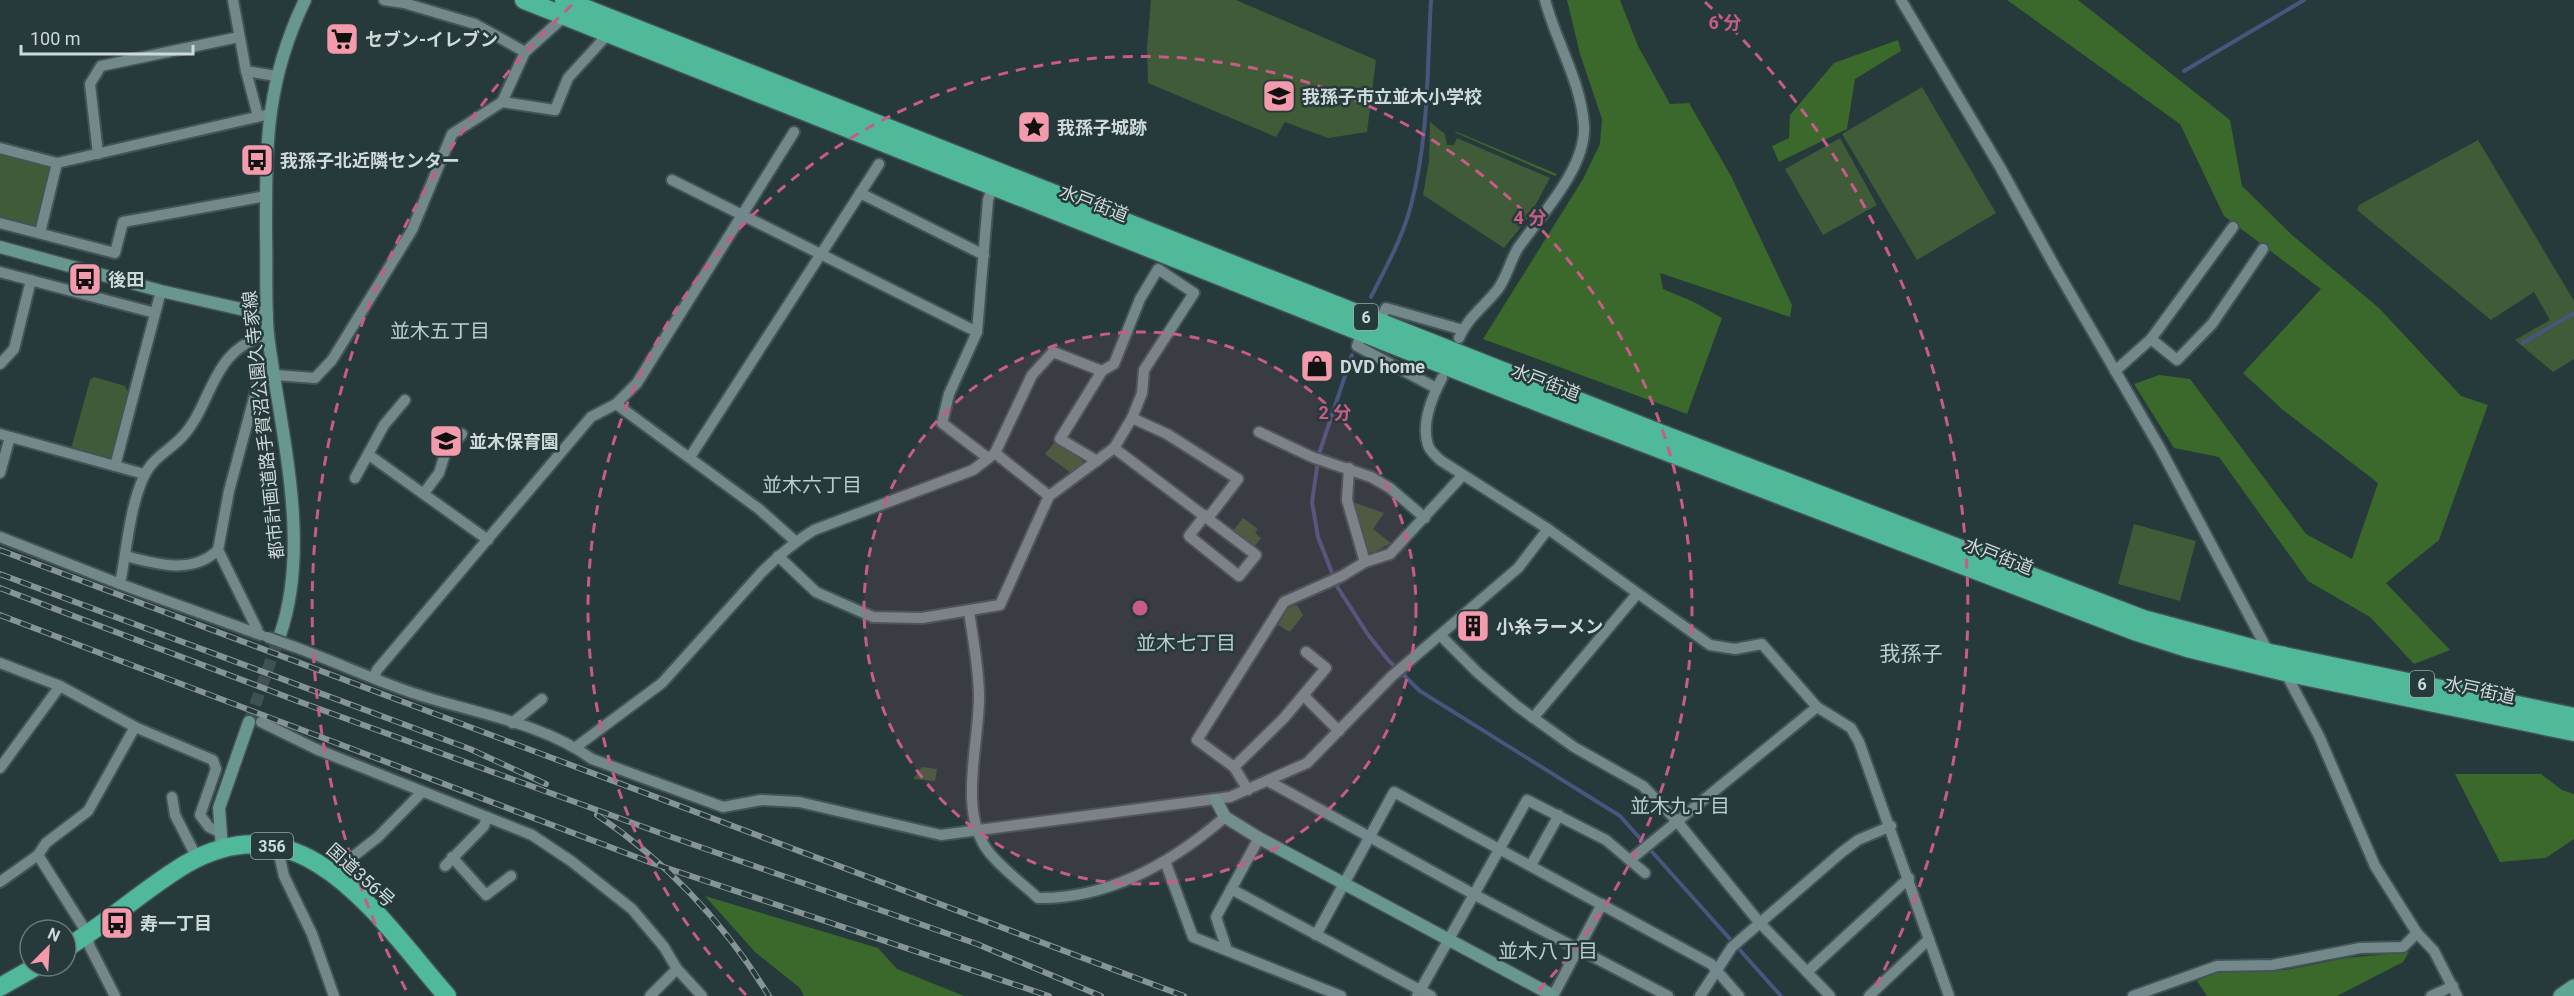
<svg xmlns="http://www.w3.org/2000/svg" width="2574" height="996" font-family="Roboto,'Noto Sans JP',sans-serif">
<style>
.green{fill:#3f5b37}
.forest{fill:#3a692b}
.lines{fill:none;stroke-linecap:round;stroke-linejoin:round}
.stream{stroke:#4a557e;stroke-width:4}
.secondary-tunnel{stroke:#3f5153;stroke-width:12;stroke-dasharray:12 6;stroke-linecap:butt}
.street-casing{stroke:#445456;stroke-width:14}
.secondary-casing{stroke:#445456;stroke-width:15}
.primary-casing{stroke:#445456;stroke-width:18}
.highway-casing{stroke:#445456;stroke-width:21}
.street{stroke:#73888a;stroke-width:10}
.secondary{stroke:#68978f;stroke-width:12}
.primary{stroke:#5ea594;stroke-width:15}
.highway{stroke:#50b99a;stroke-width:18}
.rail-casing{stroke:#869495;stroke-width:6}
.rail{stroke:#26393b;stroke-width:4;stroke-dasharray:11;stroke-linecap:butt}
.street-bridge-casing{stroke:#445456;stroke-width:14;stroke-linecap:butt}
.street-bridge{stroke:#73888a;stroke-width:10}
.ring{fill:none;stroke:#c65c87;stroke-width:3;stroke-dasharray:10 8}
.labels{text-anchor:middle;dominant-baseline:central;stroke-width:5;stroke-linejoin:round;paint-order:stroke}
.shield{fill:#26393b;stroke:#9ca9aa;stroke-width:1.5}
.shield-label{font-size:16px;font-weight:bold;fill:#ced9da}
.poi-label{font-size:18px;font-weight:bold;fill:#ced9da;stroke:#26393b;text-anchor:start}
.street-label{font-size:18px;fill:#ced9da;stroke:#26393b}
.neighbourhood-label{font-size:20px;fill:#b7cdcf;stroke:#26393b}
.quarter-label{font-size:21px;fill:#b7cdcf;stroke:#26393b}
.centre{fill:#c65c87;stroke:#26393b;stroke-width:3}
.ring-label{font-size:18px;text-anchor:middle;font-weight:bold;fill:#c65c87;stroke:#26393b;stroke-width:5;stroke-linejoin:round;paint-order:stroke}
</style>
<rect width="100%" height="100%" fill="#26393b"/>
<g class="green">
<polygon points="1151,0 1236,0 1376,60 1367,132 1328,138 1285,122 1276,137 1148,83 1147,48"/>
<polygon points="1922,87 1996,213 1917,260 1842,134"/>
<polygon points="1430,122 1445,134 1447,145 1454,145 1457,138 1550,178 1529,217 1504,248 1423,195 1429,161"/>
<polygon points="1840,138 1877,205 1823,235 1785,169"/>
<polygon points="2478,140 2574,301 2574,359 2553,372 2515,340 2550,320 2534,292 2491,320 2357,210 2359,205"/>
<polygon points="0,154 48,167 51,173 35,229 0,219"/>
<polygon points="94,377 125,386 129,393 112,456 105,459 74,450 72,445 90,380"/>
<polygon points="1055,442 1083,458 1082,465 1071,473 1045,454"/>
<polygon points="1353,502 1384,513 1373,529 1391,543 1372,553 1366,550"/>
<polygon points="1243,518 1258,529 1255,533 1261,538 1254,547 1233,531"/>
<polygon points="2134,524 2196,541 2180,601 2118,584"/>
<polygon points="1297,605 1303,615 1290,632 1278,625 1288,608"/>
<polygon points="922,767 937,769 935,781 913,779"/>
</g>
<g class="forest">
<polygon points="1567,0 1620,0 1638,46 1670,104 1689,103 1731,176 1792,305 1790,317 1660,273 1663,289 1694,302 1722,318 1687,414 1483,339 1583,179 1600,144 1602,119 1580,54"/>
<polygon points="2007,0 2078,0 2230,120 2242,186 2292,235 2379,308 2461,396 2488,405 2439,540 2386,583 2450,650 2414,664 2370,617 2308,581 2219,457 2174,448 2134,384 2159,375 2190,379 2306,534 2352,559 2378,483 2283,410 2243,373 2321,289 2224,216 2180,124"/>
<polygon points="1898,40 1901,51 1855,79 1847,129 1779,162 1772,146 1789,138 1790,115 1834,63"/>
<polygon points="1454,132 1457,132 1557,174 1555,176"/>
<polygon points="2455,774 2541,774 2562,790 2574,794 2574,839 2546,858 2500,862"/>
<polygon points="705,896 878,948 897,969 964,996 804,996 800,988 755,952"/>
<polygon points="2409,952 2403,962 2337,996 2207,996 2197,981 2220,971 2249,969 2286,970 2346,958"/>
</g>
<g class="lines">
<g class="stream">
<polyline points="2184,71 2304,0"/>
<path d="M1371 297C1386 267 1403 237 1411 205 1429 138 1427 69 1431 0"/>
<polyline points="2523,343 2574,313"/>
<polyline points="1352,355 1319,454 1312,502 1318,537 1338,588 1369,636 1389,661 1420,691 1620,816 1781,996"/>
</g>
<polyline class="secondary-tunnel" points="249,722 280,635"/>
<defs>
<g id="street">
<polyline points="233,0 246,71 276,76"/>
<polyline points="384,0 404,3 475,24 525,52"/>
<polyline points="1901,0 2000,167 2055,267 2160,448 2269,653"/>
<polyline points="246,71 258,116"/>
<polyline points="502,102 555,110 568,78 609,33"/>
<polyline points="0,148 57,163"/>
<polyline points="98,154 90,84 101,66 239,37"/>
<polyline points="672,180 977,332"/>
<polyline points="860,193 984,255"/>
<polyline points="0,223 115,253 123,222 266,196"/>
<polyline points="40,233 57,163 270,114"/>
<polyline points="0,272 155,313"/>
<polyline points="1379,322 1386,308 1463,330"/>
<polyline points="1362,332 1357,346 1436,388"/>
<path d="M1459 338C1467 318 1485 306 1498 289 1507 277 1510 261 1518 248 1541 215 1586 168 1584 126 1581 81 1556 42 1545 0"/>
<polyline points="2151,339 2177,360 2212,324 2263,249"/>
<polyline points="0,364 14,349 31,280"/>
<polyline points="2115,371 2151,339 2233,227"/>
<polyline points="275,375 315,378 332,360 412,230 452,134 502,102 525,52 565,16"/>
<path d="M1442 378C1432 397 1421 424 1428 445 1429 450 1436 456 1440 460L1548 529 1710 645 1735 649 1762 644 1817 707 1851 728 1859 742 1949 996"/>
<polyline points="616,404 759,509 795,541"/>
<polyline points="1132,418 1167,434 1238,479 1208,518"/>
<polyline points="1259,432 1312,457 1371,477 1390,488 1425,518"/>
<polyline points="0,434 144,474"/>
<polyline points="1114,448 1256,555 1239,576 1189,536 1205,515"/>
<polyline points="995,453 1049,496"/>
<polyline points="369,455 488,540"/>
<polyline points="690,457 879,164"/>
<polyline points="988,458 942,423 949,394 977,332 988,200 994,183"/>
<polyline points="1097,461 1060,439 1102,371"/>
<polyline points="115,466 161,291"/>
<polyline points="1349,468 1347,500 1365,562"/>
<polyline points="0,473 10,437"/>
<polyline points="355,478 384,425 405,400"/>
<polyline points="424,493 439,473 445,454 462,434"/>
<polyline points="0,537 120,584 261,635"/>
<path d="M126 556C156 564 192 575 218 550"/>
<path d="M120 584C127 549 129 509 144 476 152 458 170 450 182 437 214 403 210 348 269 335"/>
<path d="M969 611C973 640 979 668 979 698 979 743 958 812 988 851 1002 869 1022 883 1038 898 1109 899 1173 862 1225 817"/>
<polyline points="256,633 257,629 218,550 229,491 258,383 272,360"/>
<polyline points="1441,636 1478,673 1517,706 1574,747 1643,786 1676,820 1759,922 1830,996"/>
<path d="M292 646C334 661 374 680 416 694 474 713 543 723 592 759L723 807 761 800 799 802 941 835 1230 797 1307 763 1392 676 1518 568 1548 529"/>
<polyline points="0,663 60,686 135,727 213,760 216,769 200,815 209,827 219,832"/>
<polyline points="2285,672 2319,736 2375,866 2417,933 2434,951 2457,996"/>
<polyline points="374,677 377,670 591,417 616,404 637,383 794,132"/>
<polyline points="1304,696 1339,731"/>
<polyline points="1533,718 1637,594"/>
<polyline points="261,722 316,749 532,835 571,861 632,909 664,947 677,969 702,996"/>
<polyline points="512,723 542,699"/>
<path d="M576 747 662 683 761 573C778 556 794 542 814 530L973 470 995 453 1032 375 1053 352 1102 371 1114 364 1140 299 1158 269 1194 293 1144 370 1142 393 1132 418 1114 448 1049 496 1000 605 922 618 873 617 816 592 778 556"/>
<polyline points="1234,767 1284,718 1326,668 1306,652"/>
<polyline points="0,768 60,686"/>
<polyline points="1268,781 1475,895 1668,996"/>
<polyline points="1248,790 1234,767 1197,740 1284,602 1342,576 1365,562 1390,554 1462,476"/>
<polyline points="172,797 175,815 197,858"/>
<polyline points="277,846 284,876 312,934 334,996"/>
<polyline points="38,855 46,843 88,811 135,727"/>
<polyline points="452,857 486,895 511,876"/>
<polyline points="1630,860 1817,707"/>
<polyline points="1165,861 1193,937 1341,996"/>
<polyline points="1531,865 1559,815"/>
<polyline points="445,866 484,826 487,817"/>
<polyline points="332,873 378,837 422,792"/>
<polyline points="0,882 38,855 84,928 90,947 115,996"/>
<polyline points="1231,889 1431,996"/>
<polyline points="1316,935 1394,792 1711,964 1739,996"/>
<polyline points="1227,950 1216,917 1259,838"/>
<polyline points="1807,972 1909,878"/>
<polyline points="650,996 677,969"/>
<polyline points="1417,996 1527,800 1606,840 1645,873"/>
<polyline points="1553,996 1602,904"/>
<polyline points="1700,996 1732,947 1842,852 1858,840 1891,826"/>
<polyline points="1869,996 1929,939"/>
<polyline points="2133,996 2217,966 2272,965 2360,948 2403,947 2417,933"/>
<polyline points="2431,996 2453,986"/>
</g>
<g id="secondary">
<polyline points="0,247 161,291 267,315"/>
<path d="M280 635C312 543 280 430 268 335 265 302 267 268 266 235 266 146 265 83 305 0"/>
<polyline points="1216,800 1225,817 1259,838 1552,995"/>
<polyline points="222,848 219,808 249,722"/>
</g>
<polyline id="primary" points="2561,996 2574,987"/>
<g id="highway">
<polyline points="524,0 1550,407 2137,632 2187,648 2285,672 2574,732"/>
<polyline points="564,0 1652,430 2143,619 2270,653 2574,717"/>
<path d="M66 948C108 923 144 889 186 864 305 796 379 919 447 996"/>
<polyline points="0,987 37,966"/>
</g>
</defs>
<use href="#street" class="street-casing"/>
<use href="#secondary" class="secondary-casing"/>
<use href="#primary" class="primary-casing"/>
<use href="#highway" class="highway-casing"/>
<use href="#street" class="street"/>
<use href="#secondary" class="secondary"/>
<use href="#primary" class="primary"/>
<use href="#highway" class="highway"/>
<defs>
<g id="rail">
<polyline points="0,550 1184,996"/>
<polyline points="0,574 470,749 546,784"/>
<polyline points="0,588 292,699 663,834 977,944 1101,996"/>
<polyline points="0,615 652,863 1049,996"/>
<path d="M597 815C667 862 725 924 769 996"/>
</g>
</defs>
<use href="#rail" class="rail-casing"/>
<use href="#rail" class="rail"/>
<defs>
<polyline id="street-bridge" points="267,637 292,646"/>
</defs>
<use href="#street-bridge" class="street-bridge-casing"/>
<use href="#street-bridge" class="street-bridge"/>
</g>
<circle cx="1140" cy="608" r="276" fill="#c65c87" fill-opacity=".12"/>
<g class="ring">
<circle cx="1140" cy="608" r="276"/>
<path d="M746 995A552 552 0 1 1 1534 995"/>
<path d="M406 990A828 828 0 0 1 575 2M1705 2A828 828 0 0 1 1874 990"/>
</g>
<defs>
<symbol id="supermarket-square" viewBox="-11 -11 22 22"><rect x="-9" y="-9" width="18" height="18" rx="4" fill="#f39aac" stroke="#26393b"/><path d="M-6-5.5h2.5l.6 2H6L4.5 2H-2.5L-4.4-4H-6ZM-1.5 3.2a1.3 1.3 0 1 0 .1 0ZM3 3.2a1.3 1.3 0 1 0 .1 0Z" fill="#111"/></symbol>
<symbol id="school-square" viewBox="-11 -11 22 22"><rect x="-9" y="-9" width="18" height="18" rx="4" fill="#f39aac" stroke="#26393b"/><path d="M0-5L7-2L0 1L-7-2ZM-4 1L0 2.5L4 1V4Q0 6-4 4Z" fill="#111"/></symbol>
<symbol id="sight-square" viewBox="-11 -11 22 22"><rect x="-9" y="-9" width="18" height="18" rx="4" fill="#f39aac" stroke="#26393b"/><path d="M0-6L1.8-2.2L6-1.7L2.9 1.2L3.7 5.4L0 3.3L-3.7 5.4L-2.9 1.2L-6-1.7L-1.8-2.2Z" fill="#111"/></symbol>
<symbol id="bus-square" viewBox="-11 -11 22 22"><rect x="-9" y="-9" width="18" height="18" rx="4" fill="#f39aac" stroke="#26393b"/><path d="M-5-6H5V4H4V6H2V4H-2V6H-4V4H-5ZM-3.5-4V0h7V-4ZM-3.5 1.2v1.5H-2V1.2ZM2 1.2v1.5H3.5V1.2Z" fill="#111"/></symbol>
<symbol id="shop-square" viewBox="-11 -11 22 22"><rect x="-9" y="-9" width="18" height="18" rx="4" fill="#f39aac" stroke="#26393b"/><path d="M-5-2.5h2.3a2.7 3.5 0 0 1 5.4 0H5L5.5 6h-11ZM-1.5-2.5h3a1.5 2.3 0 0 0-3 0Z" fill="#111"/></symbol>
<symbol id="building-square" viewBox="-11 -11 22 22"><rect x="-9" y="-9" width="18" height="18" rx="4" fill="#f39aac" stroke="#26393b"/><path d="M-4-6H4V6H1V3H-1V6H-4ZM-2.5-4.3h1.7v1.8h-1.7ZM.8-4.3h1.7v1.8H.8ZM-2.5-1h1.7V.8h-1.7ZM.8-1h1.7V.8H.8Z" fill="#111"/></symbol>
</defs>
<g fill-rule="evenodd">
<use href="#supermarket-square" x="323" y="20" width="38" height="38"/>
<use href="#school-square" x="1260" y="77" width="38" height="38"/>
<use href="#sight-square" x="1015" y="108" width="38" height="38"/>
<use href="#bus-square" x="238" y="141" width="38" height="38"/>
<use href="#bus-square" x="66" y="260" width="38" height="38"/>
<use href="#shop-square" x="1298" y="347" width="38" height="38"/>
<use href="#school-square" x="427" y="422" width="38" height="38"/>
<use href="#building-square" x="1454" y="607" width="38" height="38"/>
<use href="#bus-square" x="98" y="904" width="38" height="38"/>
</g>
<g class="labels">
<g class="shield">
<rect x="1354" y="304" width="24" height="26" rx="4.5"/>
<rect x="2410" y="671" width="24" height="26" rx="4.5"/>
<rect x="251" y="833" width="42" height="26" rx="4.5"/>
</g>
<g class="shield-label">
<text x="1366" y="317">6</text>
<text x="2422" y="684">6</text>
<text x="272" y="846">356</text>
</g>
<g class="poi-label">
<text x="365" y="39">セブン-イレブン</text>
<text x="1302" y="96">我孫子市立並木小学校</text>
<text x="1057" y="127">我孫子城跡</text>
<text x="280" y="160">我孫子北近隣センター</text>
<text x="108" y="279">後田</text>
<text x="1340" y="366">DVD home</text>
<text x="469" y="441">並木保育園</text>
<text x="1496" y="626">小糸ラーメン</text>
<text x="140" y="923">寿一丁目</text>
</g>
<g class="street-label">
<text transform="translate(1094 203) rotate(21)">水戸街道</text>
<text transform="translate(1546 382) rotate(21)">水戸街道</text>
<text transform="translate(263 425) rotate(-96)">都市計画道路手賀沼公園久寺家線</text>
<text transform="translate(1999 556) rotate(21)">水戸街道</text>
<text transform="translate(2480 690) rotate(12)">水戸街道</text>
<text transform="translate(361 875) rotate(42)">国道356号</text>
</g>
<g class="neighbourhood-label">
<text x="440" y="331">並木五丁目</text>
<text x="812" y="485">並木六丁目</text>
<text x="1186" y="643">並木七丁目</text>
<text x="1680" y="806">並木九丁目</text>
<text x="1548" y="951">並木八丁目</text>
</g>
<g class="quarter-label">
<text x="1911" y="654">我孫子</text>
</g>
</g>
<circle cx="1140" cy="608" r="9" class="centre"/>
<g class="ring-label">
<text x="1725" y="29">6 分</text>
<text x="1530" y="224">4 分</text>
<text x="1335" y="419">2 分</text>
</g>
<g transform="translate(48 948) rotate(24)"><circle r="28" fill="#26393b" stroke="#69797b" stroke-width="1.5"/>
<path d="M0-4.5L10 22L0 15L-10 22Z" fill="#f39aac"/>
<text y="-9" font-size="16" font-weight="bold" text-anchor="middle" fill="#ced9da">N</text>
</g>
<path d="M21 45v9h172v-9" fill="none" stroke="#ced9da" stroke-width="3"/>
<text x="30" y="45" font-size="18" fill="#ced9da" stroke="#26393b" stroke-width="4.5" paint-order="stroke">100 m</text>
</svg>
